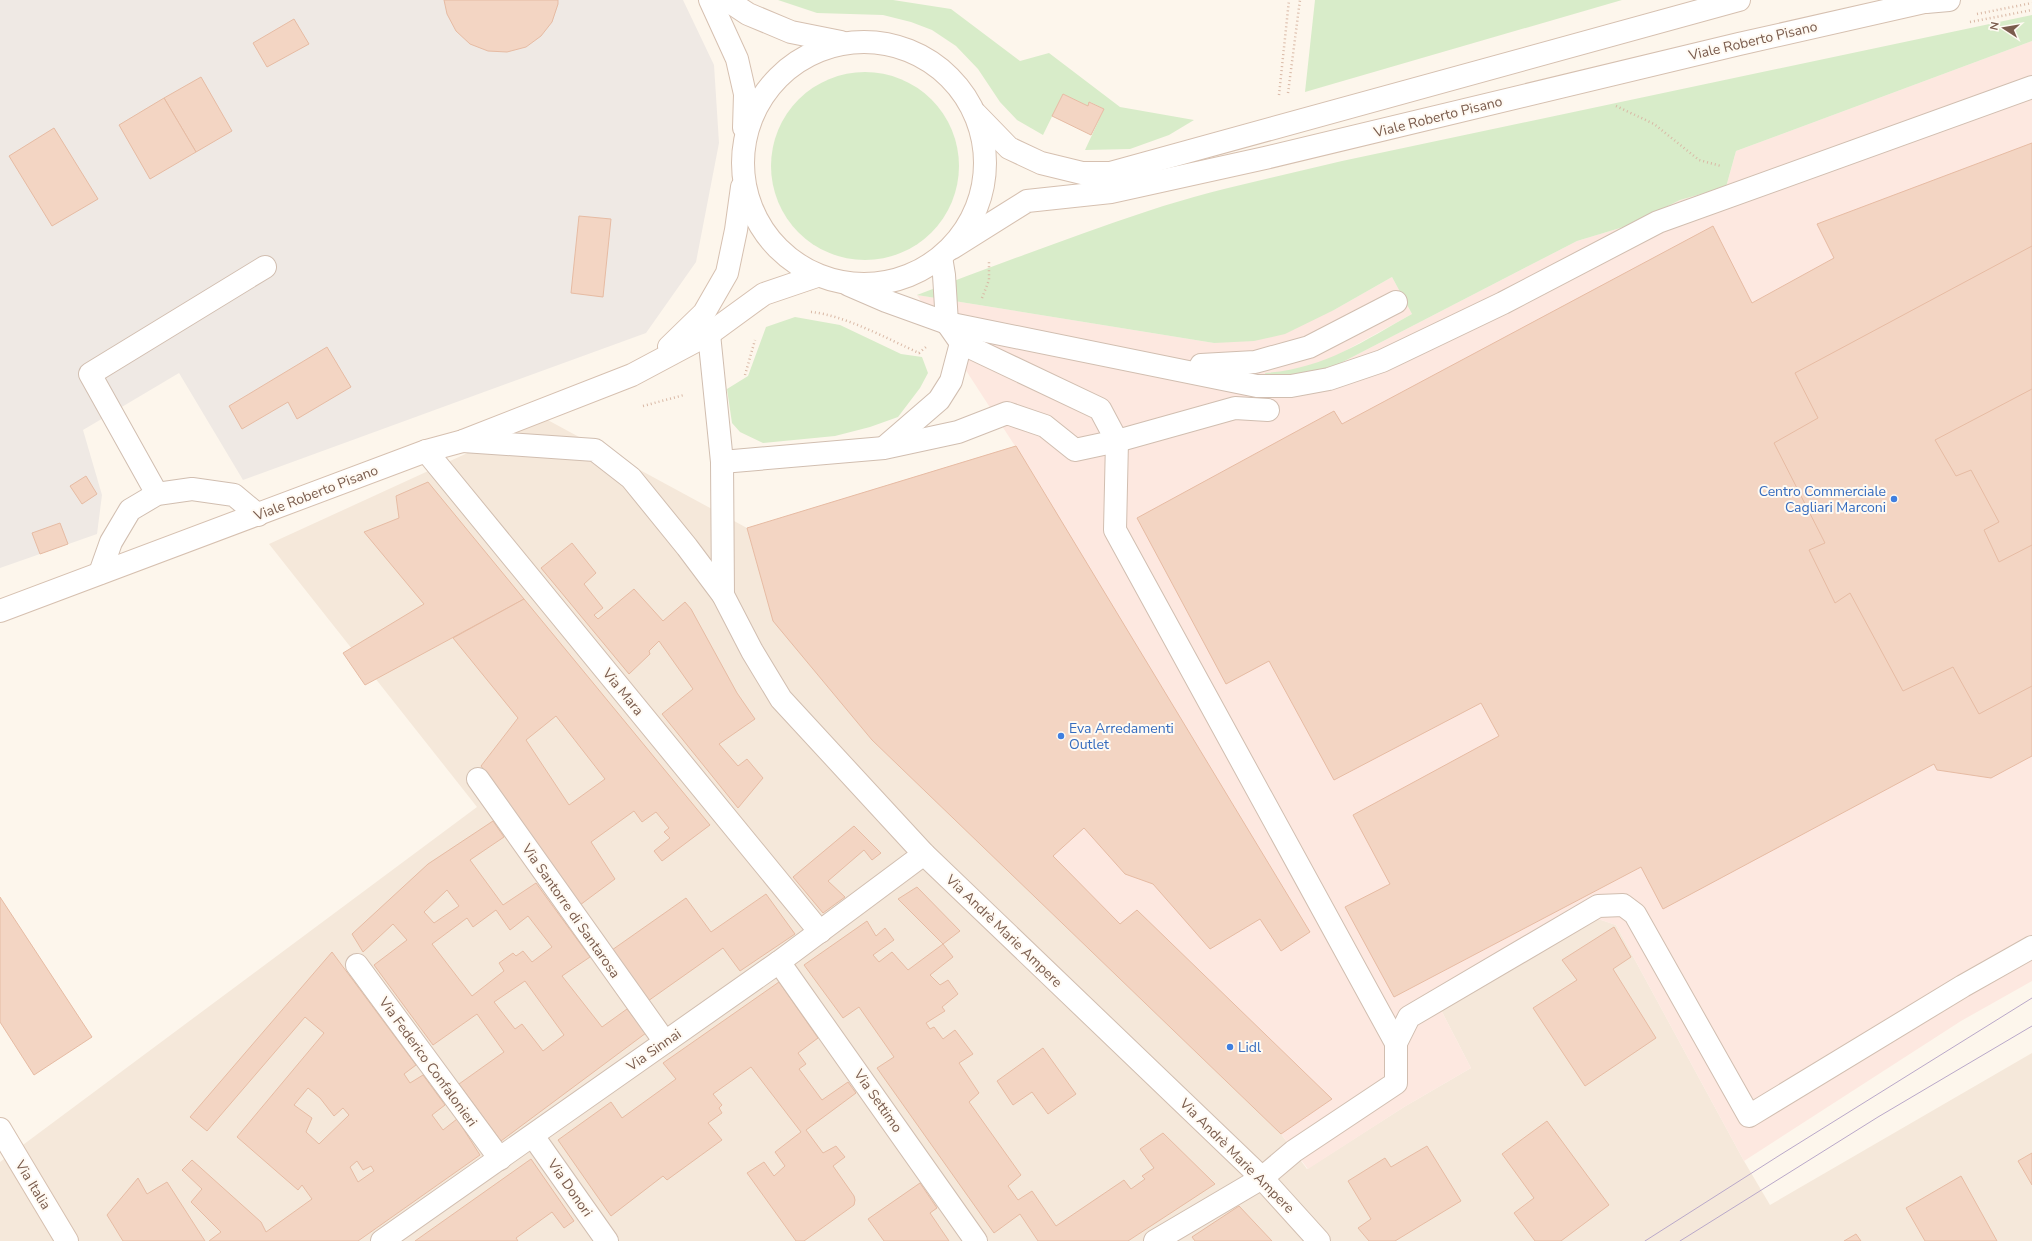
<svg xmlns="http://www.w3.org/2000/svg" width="2032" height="1241" font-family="'Nunito Sans',sans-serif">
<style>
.residential{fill:#f5e8da}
.commercial{fill:#fde8e0}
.industrial{fill:#efe9e4}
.green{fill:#d8ecc9}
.building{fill:#f3d5c3;stroke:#e6bba3;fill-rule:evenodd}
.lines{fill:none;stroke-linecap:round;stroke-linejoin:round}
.lane-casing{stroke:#d1beb0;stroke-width:24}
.street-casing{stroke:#d1beb0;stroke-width:24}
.secondary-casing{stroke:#d6c0b0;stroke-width:24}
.path{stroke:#d9b8a5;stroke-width:2.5;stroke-dasharray:1 3;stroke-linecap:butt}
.lane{stroke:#fff;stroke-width:22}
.street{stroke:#fff;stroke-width:22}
.secondary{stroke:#fff;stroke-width:22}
.tram{stroke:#b9a8c9;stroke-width:1}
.shop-dot{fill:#3f7fe0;stroke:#fffaf3;stroke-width:1.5}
.labels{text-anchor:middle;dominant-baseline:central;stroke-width:4;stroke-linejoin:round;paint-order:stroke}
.street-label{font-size:14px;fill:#7a5c4d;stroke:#fffaf3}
.shop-label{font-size:14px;fill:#366cbe;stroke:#fffaf3;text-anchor:start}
</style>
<rect width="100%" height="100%" fill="#fdf6ec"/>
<polygon class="residential" points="544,418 747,528 773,621 1281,1134 1307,1169 1404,1107 1471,1068 1441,1010 1598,919 1616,925 1744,1161 1770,1205 2032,1053 2032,1241 0,1241 0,1162 477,807 269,544"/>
<polygon class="commercial" points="2032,41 2032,981 1961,1021 1744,1161 1616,925 1598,919 1441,1010 1471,1068 1404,1107 1308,1169 1281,1134 872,740 773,621 747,528 1015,446 917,295 1214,343 1334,310 1392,277 1412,314 1332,358 1309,366 1285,372 1265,373 1267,381 1333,367 1577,241 1630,225 1680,200 1726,187 1736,151"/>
<polygon class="industrial" points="0,0 683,0 714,65 719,143 696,262 646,333 243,480 179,373 83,430 102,495 97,534 0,568"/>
<g class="green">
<polygon points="778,0 893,0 951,9 1020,61 1049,53 1120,107 1194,120 1169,135 1130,149 1085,150 1104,109 1090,102 1088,106 1063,94 1043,135 1017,120 1000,102 978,69 956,46 932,30 911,22 883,15 817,13"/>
<polygon points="1315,0 1622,0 1305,92"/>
<path d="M2032 15V41L1736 151 1726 187 1680 200 1630 225 1577 241 1333 367 1267 381 1265 373C1323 369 1362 342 1412 314L1392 277 1334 310 1285 334 1254 341 1214 343 917 295C994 266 1070 237 1148 211 1211 190 1277 177 1342 161Z"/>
<circle cx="865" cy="166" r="94"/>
<polygon points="795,317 840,325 901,354 922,357 928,373 920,388 898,417 870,427 835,436 763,443 740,432 732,423 727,389 748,376 766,327"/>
</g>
<g class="building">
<polygon points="444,0 558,0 558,4 552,22 541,36 526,47 507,52 488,51 470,44 456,31 447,14"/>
<polygon points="294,19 309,44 267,67 253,43"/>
<polygon points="201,77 232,131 196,152 164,98"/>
<polygon points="1063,94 1088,106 1089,102 1104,109 1091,135 1052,116"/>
<polygon points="164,98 196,152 150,179 119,125"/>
<polygon points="54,128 98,199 52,226 9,156"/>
<polygon points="2032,143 2032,756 1991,778 1937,770 1934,764 1663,909 1641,867 1394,997 1345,907 1390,884 1353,815 1499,736 1481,703 1334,780 1269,661 1226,684 1137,518 1334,411 1342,424 1713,226 1752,303 1834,258 1817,224"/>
<polygon points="579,216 611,219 603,297 571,293"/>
<polygon points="2032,246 2032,389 1935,440 1956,476 1971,470 1999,522 1984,530 1999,562 2032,545 2032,686 1979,714 1953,667 1903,691 1850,593 1835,603 1809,550 1825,543 1774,443 1818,418 1795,373"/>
<polygon points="327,347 351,387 297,419 288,402 242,429 229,406"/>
<polygon points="1016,446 1310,932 1281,951 1260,919 1210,949 1153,884 1125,874 1084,828 1053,856 1120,924 1137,910 1332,1099 1281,1134 872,740 773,621 747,528"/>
<polygon points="86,476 97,494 82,504 70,486"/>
<polygon points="428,482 524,599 365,685 343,653 424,604 364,532 399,518 396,496"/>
<polygon points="60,523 68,544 40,554 32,533"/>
<polygon points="572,543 596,573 584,584 603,608 594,615 598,619 634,589 663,621 685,602 691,609 737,693 755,719 719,744 738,766 747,759 763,778 738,808 662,714 693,689 659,641 649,651 650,654 629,674 541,568"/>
<path d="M524 599 710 825 662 861 654 851 670 838 664 832 669 828 656 812 642 822 634 811 591 842 615 879 580 905 481 766 518 718 453 638ZM556 716 605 779 569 805 526 740Z"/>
<path d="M493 821 504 837 470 860 503 905 536 883 590 957 562 976 602 1027 627 1009 646 1033 501 1141 459 1084 504 1052 477 1014 433 1045 374 965 407 940 393 924 363 952 352 934 428 864ZM447 890 459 906 434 923 424 912ZM496 910 510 930 528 916 552 947 532 962 523 951 516 956 513 953 499 963 504 971 472 996 432 944 467 918 473 927ZM525 981 564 1035 543 1051 522 1024 515 1029 494 1002Z"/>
<polygon points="854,826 881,853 872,860 864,850 828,881 845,897 823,913 793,877"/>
<polygon points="917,887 960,931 943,944 898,899"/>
<polygon points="766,894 795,934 740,971 723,948 648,1001 612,950 686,898 711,932"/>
<polygon points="0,897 92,1037 34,1075 0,1022"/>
<polygon points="867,921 876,936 885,928 894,940 873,955 879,962 892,952 908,970 943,944 953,957 930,975 940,985 948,980 958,994 942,1007 945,1011 926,1023 930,1029 934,1027 943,1039 955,1030 973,1054 959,1063 979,1093 969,1102 1021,1175 1008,1186 1018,1200 1032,1191 1056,1226 1124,1180 1131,1189 1145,1179 1142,1176 1154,1168 1140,1149 1163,1133 1215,1184 1128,1241 1038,1241 1020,1214 994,1233 877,1068 894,1057 859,1007 843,1018 804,965"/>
<polygon points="1614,927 1631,957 1613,969 1656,1038 1585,1086 1533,1008 1577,980 1562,960"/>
<path d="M332 952 416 1065 404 1074 410 1083 423 1075 445 1105 432 1115 443 1130 457 1119 480 1155 358 1241H209L221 1232 191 1202 202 1189 182 1170 192 1160 261 1222 266 1232 312 1199 302 1185 298 1190 237 1137 324 1033 305 1017 207 1131 190 1117ZM308 1088 320 1098 334 1116 343 1108 349 1115 319 1144 306 1132 312 1118 294 1105ZM357 1161 363 1170 371 1166 374 1171 358 1182 350 1167Z"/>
<polygon points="779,982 818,1038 798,1053 806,1064 799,1069 822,1100 848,1082 856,1093 806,1130 823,1153 836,1146 845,1157 833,1166 854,1196 855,1200 854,1205 804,1241 796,1241 747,1173 764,1162 774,1176 785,1166 775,1152 801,1132 751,1067 713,1094 722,1105 719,1108 722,1113 708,1123 722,1140 667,1180 663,1176 611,1216 558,1140 611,1102 622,1118 676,1079 663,1063"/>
<polygon points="1043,1048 1076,1094 1048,1114 1032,1092 1013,1105 997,1081"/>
<polygon points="1547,1121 1609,1205 1561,1241 1535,1241 1514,1213 1534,1198 1502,1154"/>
<polygon points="1427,1146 1461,1201 1395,1241 1369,1241 1358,1228 1371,1219 1348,1181 1385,1158 1391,1167"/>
<polygon points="2032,1153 2032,1185 2018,1161"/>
<polygon points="531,1159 574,1221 564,1228 552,1212 516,1238 518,1241 415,1241"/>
<polygon points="1961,1176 1997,1241 1925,1241 1906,1208"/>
<polygon points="138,1178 147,1194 167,1182 205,1241 123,1241 107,1215"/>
<polygon points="920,1183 937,1208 930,1213 949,1241 884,1241 868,1219"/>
<polygon points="1239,1206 1272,1241 1195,1241 1192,1237"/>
<polygon points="1856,1234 1861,1241 1844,1241"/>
</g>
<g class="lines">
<defs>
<g id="lane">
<polyline points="1926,2 1949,0"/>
<polyline points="941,257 944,275 947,323 961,343 1100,409 1117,441 1235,408 1268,410"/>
<polyline points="849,285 886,301 947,323 1257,386 1291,386 1329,379 1382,361 1503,303 1658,222 2032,87"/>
<polyline points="1201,365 1255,362 1309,347 1396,302"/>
<polyline points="887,445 939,400 951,381 961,343"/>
<polyline points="722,462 884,448 958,432 1007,413 1045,426 1075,450 1117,441 1115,530 1396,1043 1396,1083 1294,1151 1262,1178"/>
<polyline points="157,494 90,374 265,267"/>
<polyline points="100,573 111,542 130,510 157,494 192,489 234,495 258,515"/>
<polyline points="1396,1043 1409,1017 1598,906 1623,905 1635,914 1749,1116 1963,986 2032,947"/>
</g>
<g id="street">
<polyline points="709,334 722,462 723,595"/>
<polyline points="463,441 595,450 631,478 687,547 723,595 752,651 781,699 924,854 1262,1178 1319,1241"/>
<polyline points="426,451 820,932"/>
<polyline points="478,779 665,1042"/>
<polyline points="779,962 976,1241"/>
<polyline points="357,965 500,1159"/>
<polyline points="533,1136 607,1241"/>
<polyline points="382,1241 779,962 924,854"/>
<polyline points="1155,1241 1262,1178"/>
</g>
<g id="secondary">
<polyline points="710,0 737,59 745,94 744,128"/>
<polyline points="727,0 748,14 791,32 841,42"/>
<circle cx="864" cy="163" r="121"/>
<polyline points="976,114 1009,148 1041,163 1082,173 1110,173 1739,0"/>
<polyline points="952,248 1027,201 1111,192 1265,158 1739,44 1933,0"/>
<polyline points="669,347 704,313 727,273 736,230 742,187"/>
<polyline points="0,611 426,451 463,441 632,375 709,334 764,294 817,276"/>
<polyline points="0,1129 67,1241"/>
</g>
</defs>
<use href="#lane" class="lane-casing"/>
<use href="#street" class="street-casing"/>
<use href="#secondary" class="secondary-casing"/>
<g class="path">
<polyline points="1977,14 2032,3"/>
<polyline points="1970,22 2032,10"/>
<polyline points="1288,93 1300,0"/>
<polyline points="1279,95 1289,0"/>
<polyline points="1616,106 1654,124 1699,160 1721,166"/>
<polyline points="982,298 989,280 989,261"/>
<path d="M811 312C844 315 888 339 919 353L926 347"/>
<polyline points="745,375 755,340"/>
<polyline points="643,406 684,395"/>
</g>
<use href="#lane" class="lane"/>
<use href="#street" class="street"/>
<use href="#secondary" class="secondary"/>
<g class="tram">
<polyline points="1645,1241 1780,1155 2032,998"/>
<polyline points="1680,1241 1878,1117 2032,1026"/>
</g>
</g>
<g class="shop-dot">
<circle cx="1894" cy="499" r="4"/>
<circle cx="1061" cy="736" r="4"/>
<circle cx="1230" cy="1047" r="4"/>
</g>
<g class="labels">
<g class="street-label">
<text transform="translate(1753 41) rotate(-13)">Viale Roberto Pisano</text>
<text transform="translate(1438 117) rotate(-14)">Viale Roberto Pisano</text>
<text transform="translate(316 493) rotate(-21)">Viale Roberto Pisano</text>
<text transform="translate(623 692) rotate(51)">Via Mara</text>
<text transform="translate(571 911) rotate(55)">Via Santorre di Santarosa</text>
<text transform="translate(1004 931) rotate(44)">Via Andrè Marie Ampere</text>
<text transform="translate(654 1050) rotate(-35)">Via Sinnai</text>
<text transform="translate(428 1062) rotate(54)">Via Federico Confalonieri</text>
<text transform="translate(878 1101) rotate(55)">Via Settimo</text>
<text transform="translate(1237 1156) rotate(45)">Via Andrè Marie Ampere</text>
<text transform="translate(33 1185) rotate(59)">Via Italia</text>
<text transform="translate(570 1188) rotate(55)">Via Donori</text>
</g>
<g class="shop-label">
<text x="1886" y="491" text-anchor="end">Centro Commerciale<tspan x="1886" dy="16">Cagliari Marconi</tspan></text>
<text x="1069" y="728">Eva Arredamenti<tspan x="1069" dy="16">Outlet</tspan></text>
<text x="1238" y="1047">Lidl</text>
</g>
</g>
<g transform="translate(2004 28) rotate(282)" stroke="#fffaf3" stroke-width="3" paint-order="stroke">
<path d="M0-3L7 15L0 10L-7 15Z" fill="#7a5c4d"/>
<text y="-6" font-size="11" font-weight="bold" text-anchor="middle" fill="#7a5c4d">N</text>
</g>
</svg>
